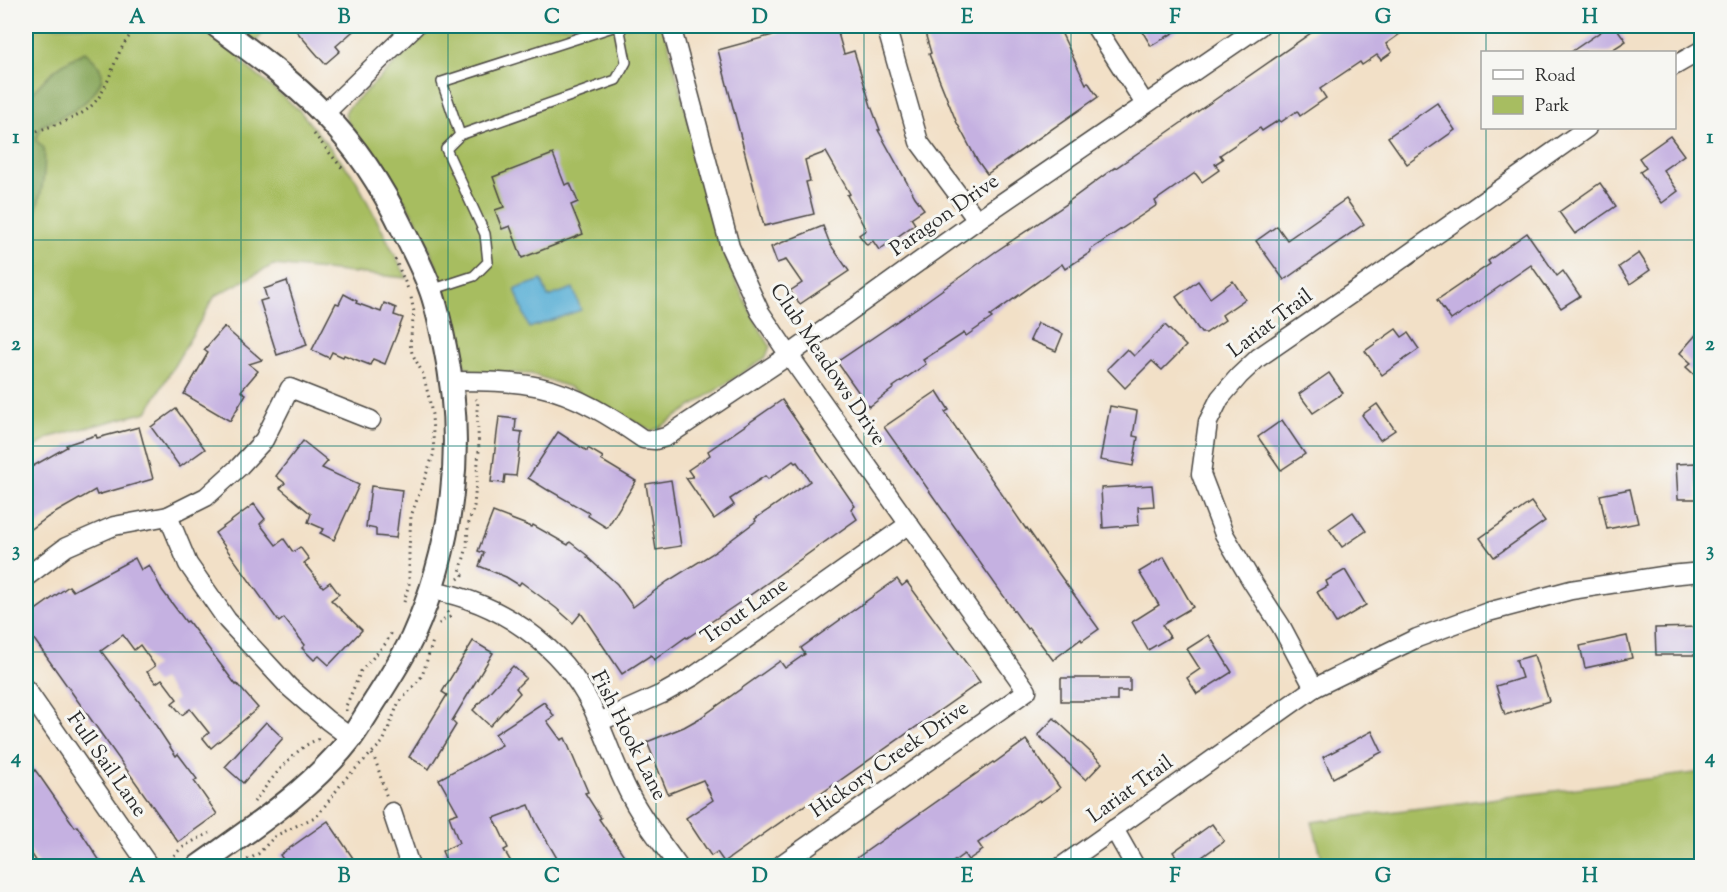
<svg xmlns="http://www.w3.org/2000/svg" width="1727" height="892" font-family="'Sorts Mill Goudy',serif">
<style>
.green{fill:#a7bd61;stroke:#697446;stroke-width:1.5}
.forest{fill:#85a457;stroke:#586841;stroke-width:1.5}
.water{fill:#59afd5;stroke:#426d80;stroke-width:1.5}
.building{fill:#c5b1e1}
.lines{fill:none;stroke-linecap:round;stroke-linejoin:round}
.service-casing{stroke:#494642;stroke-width:12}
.minor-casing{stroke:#494642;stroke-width:21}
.tertiary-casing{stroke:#494642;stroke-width:26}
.path{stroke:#494642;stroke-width:3;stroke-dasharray:1.5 4.5;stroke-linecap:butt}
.service{stroke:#fff;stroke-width:9}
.minor{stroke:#fff;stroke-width:18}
.tertiary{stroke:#fff;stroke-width:22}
.grid{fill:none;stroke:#0f766e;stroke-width:1.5;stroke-opacity:0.55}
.labels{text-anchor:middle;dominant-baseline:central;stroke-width:6;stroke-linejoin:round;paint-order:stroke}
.street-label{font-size:21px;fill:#2b2b2b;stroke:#f6f6f2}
.neatline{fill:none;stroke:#0f766e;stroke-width:2}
.grid-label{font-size:20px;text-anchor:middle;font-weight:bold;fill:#0f766e}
</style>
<rect width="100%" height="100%" fill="#f6f6f2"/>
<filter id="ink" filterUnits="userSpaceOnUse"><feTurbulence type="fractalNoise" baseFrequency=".0167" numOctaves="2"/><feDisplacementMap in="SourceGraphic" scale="12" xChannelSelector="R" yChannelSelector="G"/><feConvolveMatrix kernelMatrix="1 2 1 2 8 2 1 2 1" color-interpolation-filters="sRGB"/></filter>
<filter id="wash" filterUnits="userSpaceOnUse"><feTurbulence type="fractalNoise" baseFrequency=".008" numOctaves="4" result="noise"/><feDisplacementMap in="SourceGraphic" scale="24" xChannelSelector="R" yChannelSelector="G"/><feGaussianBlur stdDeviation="1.35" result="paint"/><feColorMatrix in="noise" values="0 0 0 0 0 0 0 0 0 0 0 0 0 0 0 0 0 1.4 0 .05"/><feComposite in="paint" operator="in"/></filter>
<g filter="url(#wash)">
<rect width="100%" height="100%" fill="#f2e0c7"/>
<g class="green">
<polygon points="26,26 269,26 240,61 299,110 355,178 407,278 273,265 215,296 147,412 50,437 26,454"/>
<path d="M435 26H664L719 240C733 277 749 312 770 346L766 357 659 428 652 431 569 387 531 374 475 372 466 367 460 359 449 308 435 262 424 236 413 214 392 183 347 121 345 113 348 108Z"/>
<polygon points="1701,772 1701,866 1324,866 1312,822"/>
</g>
<path class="forest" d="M85 52C92 58 104 68 102 79 102 80 98 86 98 87 86 107 62 117 41 126L36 140 44 148C47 176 39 209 26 235V100C47 76 55 66 85 52Z"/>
<polygon class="water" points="542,280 548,297 573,288 581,310 529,328 515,289"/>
<g id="blocks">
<g class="building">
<polygon points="292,26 359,26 336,46 340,51 325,64"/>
<polygon points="790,26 836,26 844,54 854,51 871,106 880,130 878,130 915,197 924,209 911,218 915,224 879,250 873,241 867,245 859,235 866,230 847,195 850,194 826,152 805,160 810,181 806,182 814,214 764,226 718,50 791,30"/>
<polygon points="923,26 1058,26 1086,84 1088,82 1098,97 987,174 977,160 956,121 929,54 931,53"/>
<polygon points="1139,26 1185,26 1151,46"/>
<polygon points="1321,26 1411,26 1386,44 1392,52 1381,60 1377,55 1362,65 1360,62 1320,89 1326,98 1300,116 1297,111 1281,122 1279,120 1262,131 1260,128 1220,155 1223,159 1215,164 1219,170 1202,182 1195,173 1155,201 1157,205 1090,250 1091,252 1065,269 1062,264 990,316 992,318 966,336 964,333 923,360 926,364 893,387 894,388 869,407 837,362 918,307 995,252 1068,203 1068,202 1114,168 1114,169 1148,146"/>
<polygon points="1609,26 1615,26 1626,41 1609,52 1571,52"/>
<polygon points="1437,103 1455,130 1407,164 1388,137"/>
<polygon points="1670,136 1684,155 1663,170 1678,191 1662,203 1640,172 1646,168 1639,158"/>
<polygon points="553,154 565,185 570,183 578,202 571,205 583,234 522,258 510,226 502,229 495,210 504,207 493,177"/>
<polygon points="1600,183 1616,206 1575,234 1559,212"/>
<polygon points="1346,199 1364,224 1284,280 1256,241 1277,226 1287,240"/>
<polygon points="823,226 830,244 849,271 800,304 790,291 802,283 786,260 777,263 771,247"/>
<polygon points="1527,233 1557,276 1563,271 1580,296 1561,308 1531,265 1451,320 1437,300 1490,264 1488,261"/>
<polygon points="1639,253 1650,270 1630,284 1619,267"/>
<polygon points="287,281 307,345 277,355 260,301 267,299 264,289"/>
<polygon points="1198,281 1210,298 1233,281 1245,299 1222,315 1225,320 1206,333 1201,333 1176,297"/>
<polygon points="344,294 357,301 356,303 381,312 384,303 396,308 394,315 403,318 385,364 373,359 370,365 344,355 343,357 332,352 329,358 312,350 336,303 339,304"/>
<polygon points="1038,323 1063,334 1056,351 1030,340"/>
<polygon points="1165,325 1186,346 1162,370 1152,361 1125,388 1107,369 1127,349 1134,356"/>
<polygon points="224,327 262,360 249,364 258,371 241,391 246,394 230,421 184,394 208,353 204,350"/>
<polygon points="1396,329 1402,337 1408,333 1419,349 1382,375 1365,351"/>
<polygon points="1701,329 1701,381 1686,367 1691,363 1680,353"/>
<polygon points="1329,373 1343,393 1313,413 1299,394"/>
<polygon points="937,391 949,410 945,412 1026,529 1027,528 1059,574 1099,629 1082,641 1081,639 1053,660 1029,628 1027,629 884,427"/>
<polygon points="782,400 855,506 851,509 857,519 739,603 687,638 686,637 654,660 651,655 622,674 581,613 573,623 556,608 521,582 519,585 506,577 479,566 484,553 478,551 493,512 532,527 533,525 568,545 570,542 588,556 587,557 617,584 633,607 668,581 715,552 756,521 755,519 810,481 797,462 795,463 793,461 768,479 765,476 730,499 734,505 714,519 686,478 693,477 688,470 710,455 708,451"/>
<polygon points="1377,404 1395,430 1380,440 1362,415"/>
<polygon points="1110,406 1137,411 1133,436 1138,437 1133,466 1100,460"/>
<polygon points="176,409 205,449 180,467 151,427"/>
<polygon points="499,417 516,419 515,431 522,432 516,476 505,475 504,483 491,482"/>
<polygon points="1282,420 1305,454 1281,470 1258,437"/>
<polygon points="139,427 153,479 97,495 95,490 48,517 26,533 26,470 67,447 66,445 96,435 97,438"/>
<polygon points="558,432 587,451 588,448 603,457 601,460 636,481 607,528 588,516 589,513 549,490 549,491 528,478"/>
<polygon points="303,441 328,461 322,468 359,485 334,540 320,533 324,529 308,522 311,514 280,488 285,483 276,476"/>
<polygon points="1696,463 1697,499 1678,499 1676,464"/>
<polygon points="671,480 681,546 656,550 646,484"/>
<polygon points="1152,485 1154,506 1138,507 1139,525 1103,528 1101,488"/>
<polygon points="371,486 402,490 396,538 376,536 376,529 366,527"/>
<polygon points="1630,489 1638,523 1607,529 1600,495"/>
<polygon points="1531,502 1545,521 1494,557 1480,538"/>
<polygon points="254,504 265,519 260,524 276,545 284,539 293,552 300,547 309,559 304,563 323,587 330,582 339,594 331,600 362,630 329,665 319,656 314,660 302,648 305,645 284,618 279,622 215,533"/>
<polygon points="1353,512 1366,531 1342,547 1329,529"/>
<polygon points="1164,557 1193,607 1162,625 1170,637 1148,650 1132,622 1159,605 1139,572"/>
<polygon points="135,558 141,570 149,565 162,590 186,622 188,621 236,685 237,684 258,708 211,748 203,738 209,733 190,709 182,715 172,703 177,699 162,679 156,683 147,672 155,666 140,645 134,650 123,635 101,651 149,715 176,756 178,754 197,779 194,781 217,814 178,842 26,628 26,617 69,586 73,591"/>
<polygon points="1345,570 1366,605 1336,623 1317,592 1328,586 1326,581"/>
<polygon points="897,579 902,586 907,582 980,682 724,862 717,852 711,856 686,818 713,800 703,780 668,794 647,742 684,727 700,718 780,661 785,668 805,654 801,648"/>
<polygon points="1701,627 1701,655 1656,655 1655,628"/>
<polygon points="1209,635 1232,672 1197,694 1187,678 1200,669 1187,649"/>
<polygon points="1627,636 1632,658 1585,668 1580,646"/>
<polygon points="473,641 493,653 452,721 456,725 429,769 409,757 447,695 442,692"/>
<polygon points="1534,655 1549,701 1505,715 1496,686 1522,678 1516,660"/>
<polygon points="513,666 526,678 516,688 520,693 490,726 473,710"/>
<polygon points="1061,678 1130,678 1130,691 1117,691 1117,701 1061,701"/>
<polygon points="544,702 554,716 547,721 561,740 565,738 588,792 585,793 601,818 599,819 632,867 562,867 537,824 529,805 494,818 508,848 504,850 514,867 449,867 442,851 459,843 449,816 458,813 439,779 502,745 495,734"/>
<polygon points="1054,718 1102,763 1086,780 1038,735"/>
<polygon points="266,722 283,738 243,783 225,767"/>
<polygon points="1372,731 1382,752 1333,778 1323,757"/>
<polygon points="1026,740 1060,788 1040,802 1039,800 978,843 983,850 968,860 964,854 946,867 844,867 993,762 994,763"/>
<polygon points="26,758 41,778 75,827 77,826 104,867 40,867 26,845"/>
<polygon points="328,821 359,867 288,867 280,855"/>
<polygon points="1212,824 1224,841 1188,867 1184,867 1173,852"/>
</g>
</g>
</g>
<g filter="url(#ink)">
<use href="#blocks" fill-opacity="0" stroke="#494642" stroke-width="1.5"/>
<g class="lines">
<defs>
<g id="service">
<polyline points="460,135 442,82 616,26"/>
<polyline points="431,290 474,276 488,262 485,234 446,149 460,135 616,80 626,62 619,26"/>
</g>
<g id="minor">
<polyline points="671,26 730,247 760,312 789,355 1027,691 779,866"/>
<polyline points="886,26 919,142 977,220"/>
<polyline points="1095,26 1145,104"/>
<polyline points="1674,66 1702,50"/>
<polyline points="324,114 415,26"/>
<path d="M452 381C481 381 511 381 540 387 577 395 613 418 643 439L655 440 666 437 789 355 977 220 1260 26"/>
<polyline points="168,516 188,564 227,620 289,687 327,720 351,738"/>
<polyline points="26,577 66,547 114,526 168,516 206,497 239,467 264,440 290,388 371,420"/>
<path d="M431 590C499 602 561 644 592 707 605 734 614 763 628 791 641 818 661 842 678 866"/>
<polyline points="1314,688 1281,626 1251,580 1224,534 1201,474 1208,422 1220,398 1239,376 1258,358 1396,263 1587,128"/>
<polyline points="26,689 149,866"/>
<polyline points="599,722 662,694 694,676 909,524"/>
<polyline points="392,812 410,866"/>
<polyline points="1114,829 1135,866"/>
<polyline points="1062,866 1314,688 1417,638 1488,612 1571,590 1669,575 1702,572"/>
</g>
<path id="tertiary" d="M199 866C252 828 310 791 351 738 359 727 366 715 373 704 387 682 401 661 412 638 453 547 466 445 445 347 441 328 437 306 430 288 423 269 413 250 404 232 384 190 357 147 324 114 292 81 254 53 217 26"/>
</defs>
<use href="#service" class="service-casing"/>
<use href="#minor" class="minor-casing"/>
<use href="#tertiary" class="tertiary-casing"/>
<g class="path">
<polyline points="187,26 200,35"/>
<polyline points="314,134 342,168"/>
<path d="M26 136C46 126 71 123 89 108 109 91 111 65 124 44 128 37 134 31 139 26"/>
<polyline points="395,259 409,291"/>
<polyline points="458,579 463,575 460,572 467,547 468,526 474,506 479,451 477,410 478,401 476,399"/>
<polyline points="404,602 409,584 409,550 411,516 434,453 432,415 429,398 423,374 412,353 410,344 414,312 411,297"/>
<polyline points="439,624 444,619 450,617 447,611"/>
<polyline points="346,711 346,706 361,671 386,643 393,630"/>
<path d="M372 754C378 763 382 785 387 797"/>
<path d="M254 802C267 785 300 739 323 739"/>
<path d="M168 866C174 848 194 841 210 833"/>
<polyline points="237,866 258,854 275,836 317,816 346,778 383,742 398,704 422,676 433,641"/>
</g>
<use href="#service" class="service"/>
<use href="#minor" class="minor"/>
<use href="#tertiary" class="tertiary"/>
</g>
</g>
<path class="grid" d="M241 26V866M448 26V866M656 26V866M864 26V866M1071 26V866M1279 26V866M1486 26V52M1486 128V866M26 240H1702M26 446H1702M26 652H1702"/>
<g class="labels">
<g class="street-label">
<text transform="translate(945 216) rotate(-35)">Paragon Drive</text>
<text transform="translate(1271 324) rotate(-37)">Lariat Trail</text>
<text transform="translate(827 365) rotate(56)">Club Meadows Drive</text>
<text transform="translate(745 612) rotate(-35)">Trout Lane</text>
<text transform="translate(628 736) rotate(63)">Fish Hook Lane</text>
<text transform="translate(890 760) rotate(-35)">Hickory Creek Drive</text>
<text transform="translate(106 765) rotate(55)">Full Sail Lane</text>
<text transform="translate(1131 790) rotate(-36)">Lariat Trail</text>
</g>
</g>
<rect width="1727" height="892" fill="none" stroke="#f6f6f2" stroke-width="66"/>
<rect x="1481" y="51" width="195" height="78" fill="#f6f6f2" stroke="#a5a5a2" stroke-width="1.5"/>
<rect x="1493" y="70" width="30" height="9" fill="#ffffff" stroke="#a5a5a2" stroke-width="1.5"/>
<text x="1535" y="81" font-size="18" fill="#2b2b2b">Road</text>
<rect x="1493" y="96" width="30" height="18" fill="#a7bd61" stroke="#a5a5a2" stroke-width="1.5"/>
<text x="1535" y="111" font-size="18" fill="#2b2b2b">Park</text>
<rect x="33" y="33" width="1661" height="826" class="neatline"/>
<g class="grid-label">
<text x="137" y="23">A</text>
<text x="344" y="23">B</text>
<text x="552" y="23">C</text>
<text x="760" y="23">D</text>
<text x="967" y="23">E</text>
<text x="1175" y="23">F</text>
<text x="1383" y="23">G</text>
<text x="1590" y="23">H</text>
<text x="16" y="143">1</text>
<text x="1710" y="143">1</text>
<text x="16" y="350">2</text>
<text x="1710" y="350">2</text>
<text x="16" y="556">3</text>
<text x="1710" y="556">3</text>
<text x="16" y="763">4</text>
<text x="1710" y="763">4</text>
<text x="137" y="882">A</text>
<text x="344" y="882">B</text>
<text x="552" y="882">C</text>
<text x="760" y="882">D</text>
<text x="967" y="882">E</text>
<text x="1175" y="882">F</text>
<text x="1383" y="882">G</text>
<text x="1590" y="882">H</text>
</g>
</svg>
